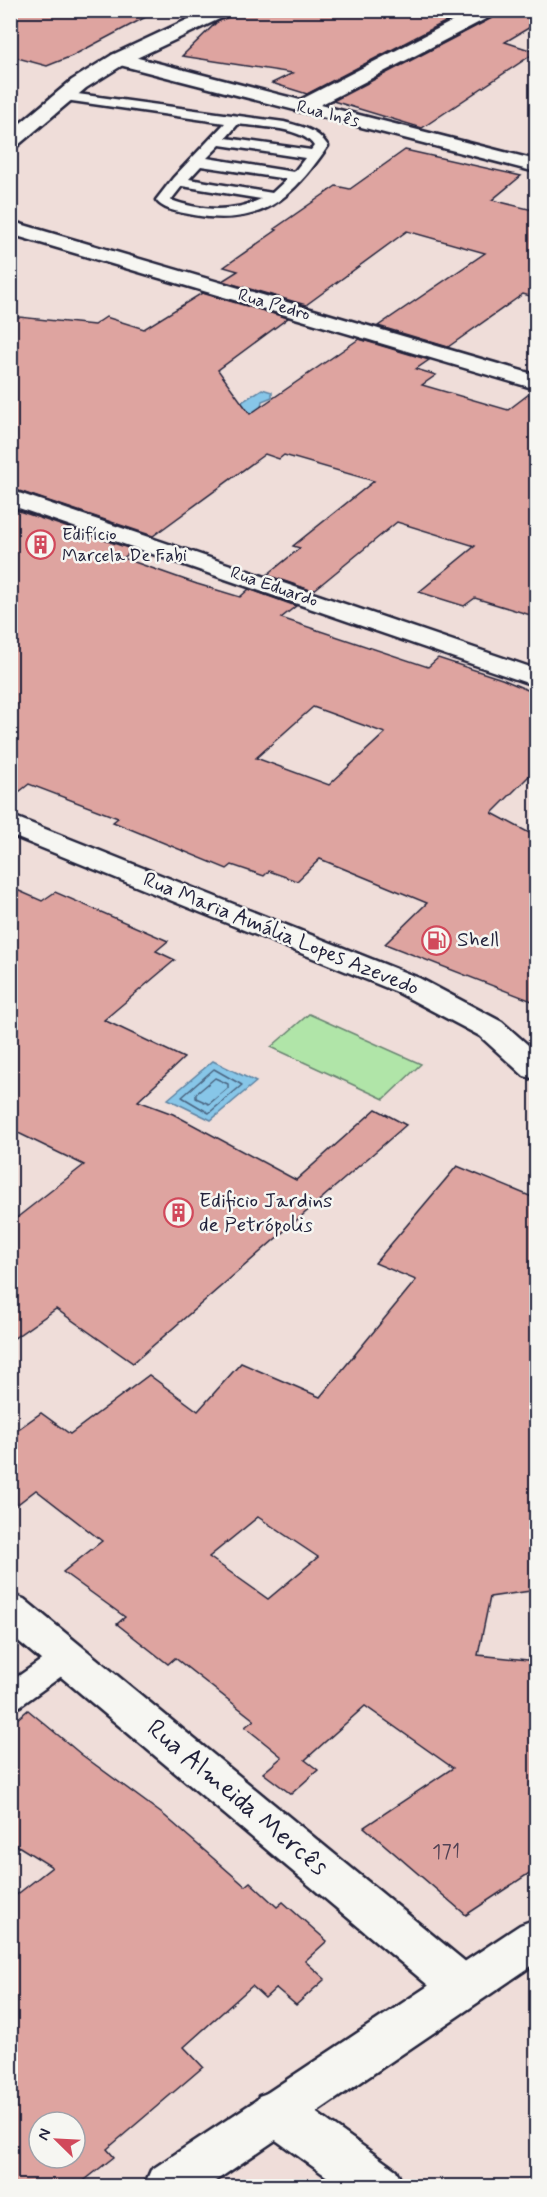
<svg xmlns="http://www.w3.org/2000/svg" width="547" height="2197" font-family="Mynerve,sans-serif">
<style>
.green{fill:#b0e5a8;stroke:#698472;stroke-width:1.5}
.water{fill:#87c6e8;stroke:#5f84a3;stroke-width:1.5}
.lines{fill:none;stroke-linecap:round;stroke-linejoin:round}
.shore{stroke:#4a6480;stroke-width:1.5}
.building{fill:#dea4a0;stroke:#22223b;stroke-width:1.5;fill-rule:evenodd}
.service-casing{stroke:#22223b;stroke-width:5}
.minor-casing{stroke:#22223b;stroke-width:5}
.secondary-casing{stroke:#22223b;stroke-width:5}
.service{fill:#f6f6f2;fill-rule:evenodd}
.minor{fill:#f6f6f2;fill-rule:evenodd}
.secondary{fill:#f6f6f2;fill-rule:evenodd}
.labels{text-anchor:middle;dominant-baseline:central;stroke-width:5;stroke-linejoin:round;paint-order:stroke}
.far-street-label{font-size:18px;fill:#22223b;stroke:#f6f6f2}
.far-poi-label{font-size:18px;fill:#22223b;stroke:#f6f6f2;text-anchor:start}
.street-label{font-size:21px;fill:#22223b;stroke:#f6f6f2}
.poi-label{font-size:21px;fill:#22223b;stroke:#f6f6f2;text-anchor:start}
.near-number-label{font-size:21px;fill:#514254}
.near-street-label{font-size:26px;fill:#22223b;stroke:#f6f6f2}
</style>
<rect width="100%" height="100%" fill="#efddd9"/>
<filter id="ink" filterUnits="userSpaceOnUse"><feTurbulence type="fractalNoise" baseFrequency=".0167" numOctaves="2"/><feDisplacementMap in="SourceGraphic" scale="12" xChannelSelector="R" yChannelSelector="G"/><feConvolveMatrix kernelMatrix="1 2 1 2 8 2 1 2 1" color-interpolation-filters="sRGB"/></filter>
<g filter="url(#ink)">
<polygon class="green" points="309,1014 421,1064 384,1099 271,1047"/>
<g class="water">
<polygon points="262,389 272,392 272,397 262,401 261,407 250,422 223,414"/>
<polygon points="213,1061 256,1082 211,1120 168,1099"/>
</g>
<g class="lines">
<g class="shore">
<polygon points="214,1069 242,1085 209,1113 182,1097"/>
<polygon points="215,1078 228,1084 228,1088 209,1104 196,1098 196,1094"/>
</g>
</g>
<g class="building">
<polygon points="10,10 159,10 72,56 47,66 10,56"/>
<polygon points="235,10 468,10 307,94 272,83 293,73 182,56 217,22 231,16"/>
<polygon points="500,10 537,10 537,23 505,42 536,52 422,128 333,101 496,16"/>
<polygon points="405,150 521,176 492,200 537,211 537,298 523,294 448,347 378,326 485,253 407,231 306,305 222,281 238,271 224,267 277,230 274,229 336,186 350,189"/>
<polygon points="202,293 288,318 218,370 250,414 359,339 429,360 416,369 436,375 422,385 508,410 533,391 537,391 537,617 475,598 464,606 419,592 475,546 397,522 313,591 267,575 300,548 293,546 374,481 284,455 279,459 265,454 153,536 10,488 10,316 94,325 106,317 144,329"/>
<path d="M10 508 134 550 123 558 197 584 240 597 249 589 296 606 281 618 428 667 438 658 502 679 537 694V768L492 813 537 837V1003L385 944 427 903 320 859 297 881 269 871 264 876 232 865 227 869 113 822 118 818 29 784 10 799ZM313 707 385 733 329 785 256 758Z"/>
<polygon points="10,887 42,901 55,892 168,941 156,951 175,960 104,1020 184,1058 138,1101 173,1114 296,1180 376,1109 406,1125 133,1363 56,1309 10,1341 10,1223 84,1165 10,1129"/>
<path d="M457 1166 537 1199V1590L490 1597 478 1655 537 1661V1868L466 1915 364 1827 453 1768 365 1706 305 1760 318 1770 291 1794 263 1773 282 1757 245 1727 254 1720 175 1658 168 1664 117 1624 125 1617 63 1572 102 1541 36 1490 10 1510V1435L41 1413 70 1434 149 1375 198 1411 241 1363 320 1397 416 1280 375 1263ZM258 1517 318 1557 268 1599 209 1557Z"/>
<path d="M28 1710 82 1755 165 1816 245 1886 250 1882 277 1907 283 1902 327 1941 305 1961 325 1979 296 2005 276 1988 265 1998 252 1986 184 2047 203 2067 107 2149 114 2157 76 2187H10V1900L52 1867 10 1841V1725ZM39 2122H75V2158H39Z"/>
</g>
<g class="lines">
<defs>
<g id="service">
<polygon points="192,10 205,10 218,16 212,20 193,15"/>
<path d="M63 92 284 122C302 127 317 129 328 146 292 198 262 227 194 215 181 212 164 211 156 200L173 178 225 123 58 99 57 96 58 93ZM238 124C258 127 303 127 314 146L311 150 226 138ZM220 145 305 158 294 172 207 158ZM201 166 287 179 272 193 189 179ZM182 186 261 199C233 213 200 211 171 200Z"/>
<polygon points="67,1646 77,1649 81,1657 77,1665 20,1706 10,1709 10,1682 57,1649"/>
</g>
<g id="minor">
<polygon points="474,10 498,10 495,14 320,105 536,160 536,172 112,63 110,59 112,55 119,53 300,100"/>
<polygon points="10,221 536,375 536,389 10,234"/>
<polygon points="10,490 536,669 536,686 10,505"/>
<polygon points="10,1594 24,1599 479,1973 486,1987 479,2001 463,2007 447,2001 10,1634"/>
<polygon points="276,2090 293,2096 396,2170 403,2186 340,2186 259,2128 252,2112 259,2096"/>
</g>
<g id="secondary">
<polygon points="208,10 233,10 230,14 126,63 86,88 17,146 10,148 10,132 72,80 112,55"/>
<polygon points="10,815 419,978 502,1022 536,1052 536,1079 524,1076 480,1036 397,992 10,835"/>
<polygon points="536,1919 536,1963 208,2186 144,2186 151,2170 520,1925"/>
</g>
</defs>
<use href="#service" class="service-casing"/>
<use href="#minor" class="minor-casing"/>
<use href="#secondary" class="secondary-casing"/>
<use href="#service" class="service"/>
<use href="#minor" class="minor"/>
<use href="#secondary" class="secondary"/>
</g>
</g>
<defs>
<symbol id="building-ring" viewBox="-11 -11 22 22"><circle r="9.5" fill="#f6f6f2" stroke="#d1495b" stroke-width="1.5"/><path d="M-4-6H4V6H1V3H-1V6H-4ZM-2.5-4.3h1.7v1.8h-1.7ZM.8-4.3h1.7v1.8H.8ZM-2.5-1h1.7V.8h-1.7ZM.8-1h1.7V.8H.8Z" fill="#d1495b"/></symbol>
<symbol id="fuel-ring" viewBox="-11 -11 22 22"><circle r="9.5" fill="#f6f6f2" stroke="#d1495b" stroke-width="1.5"/><path d="M-5.5-6h7V0h2V4h1.3V-2.5L3-4.5l.8-.8L6-3V5H2.5V1h-1V6h-7ZM-4.2-4.7v3.2H.2V-4.7Z" fill="#d1495b"/></symbol>
</defs>
<g fill-rule="evenodd">
<use href="#building-ring" x="24" y="528" width="33" height="33"/>
<use href="#fuel-ring" x="420" y="924" width="33" height="33"/>
<use href="#building-ring" x="162" y="1196" width="33" height="33"/>
</g>
<g class="labels">
<g class="far-street-label">
<text transform="translate(328 114) rotate(14)">Rua Inês</text>
<text transform="translate(274 305) rotate(16)">Rua Pedro</text>
<text transform="translate(274 587) rotate(19)">Rua Eduardo</text>
</g>
<g class="far-poi-label">
<text x="62" y="535">Edifício<tspan x="62" dy="21">Marcela De Fabi</tspan></text>
</g>
<g class="street-label">
<text transform="translate(281 934) rotate(22)">Rua Maria Amália Lopes Azevedo</text>
</g>
<g class="poi-label">
<text x="457" y="940">Shell</text>
<text x="199" y="1201">Edificio Jardins<tspan x="199" dy="24">de Petrópolis</tspan></text>
</g>
<g class="near-number-label">
<text x="446" y="1852">171</text>
</g>
<g class="near-street-label">
<text transform="translate(237 1798) rotate(40)">Rua Almeida Mercês</text>
</g>
</g>
<rect width="547" height="2197" fill="none" stroke="#f6f6f2" stroke-width="36"/>
<rect x="18" y="18" width="511" height="2161" fill="none" stroke="#22223b" stroke-width="2" filter="url(#ink)"/>
<g transform="translate(57 2140) rotate(294)"><circle r="28" fill="#f6f6f2" stroke="#a1a1a9" stroke-width="1.5"/>
<path d="M0-4.5L10 22L0 15L-10 22Z" fill="#d1495b"/>
<text y="-9" font-size="16" font-weight="bold" text-anchor="middle" fill="#22223b">N</text>
</g>
</svg>
